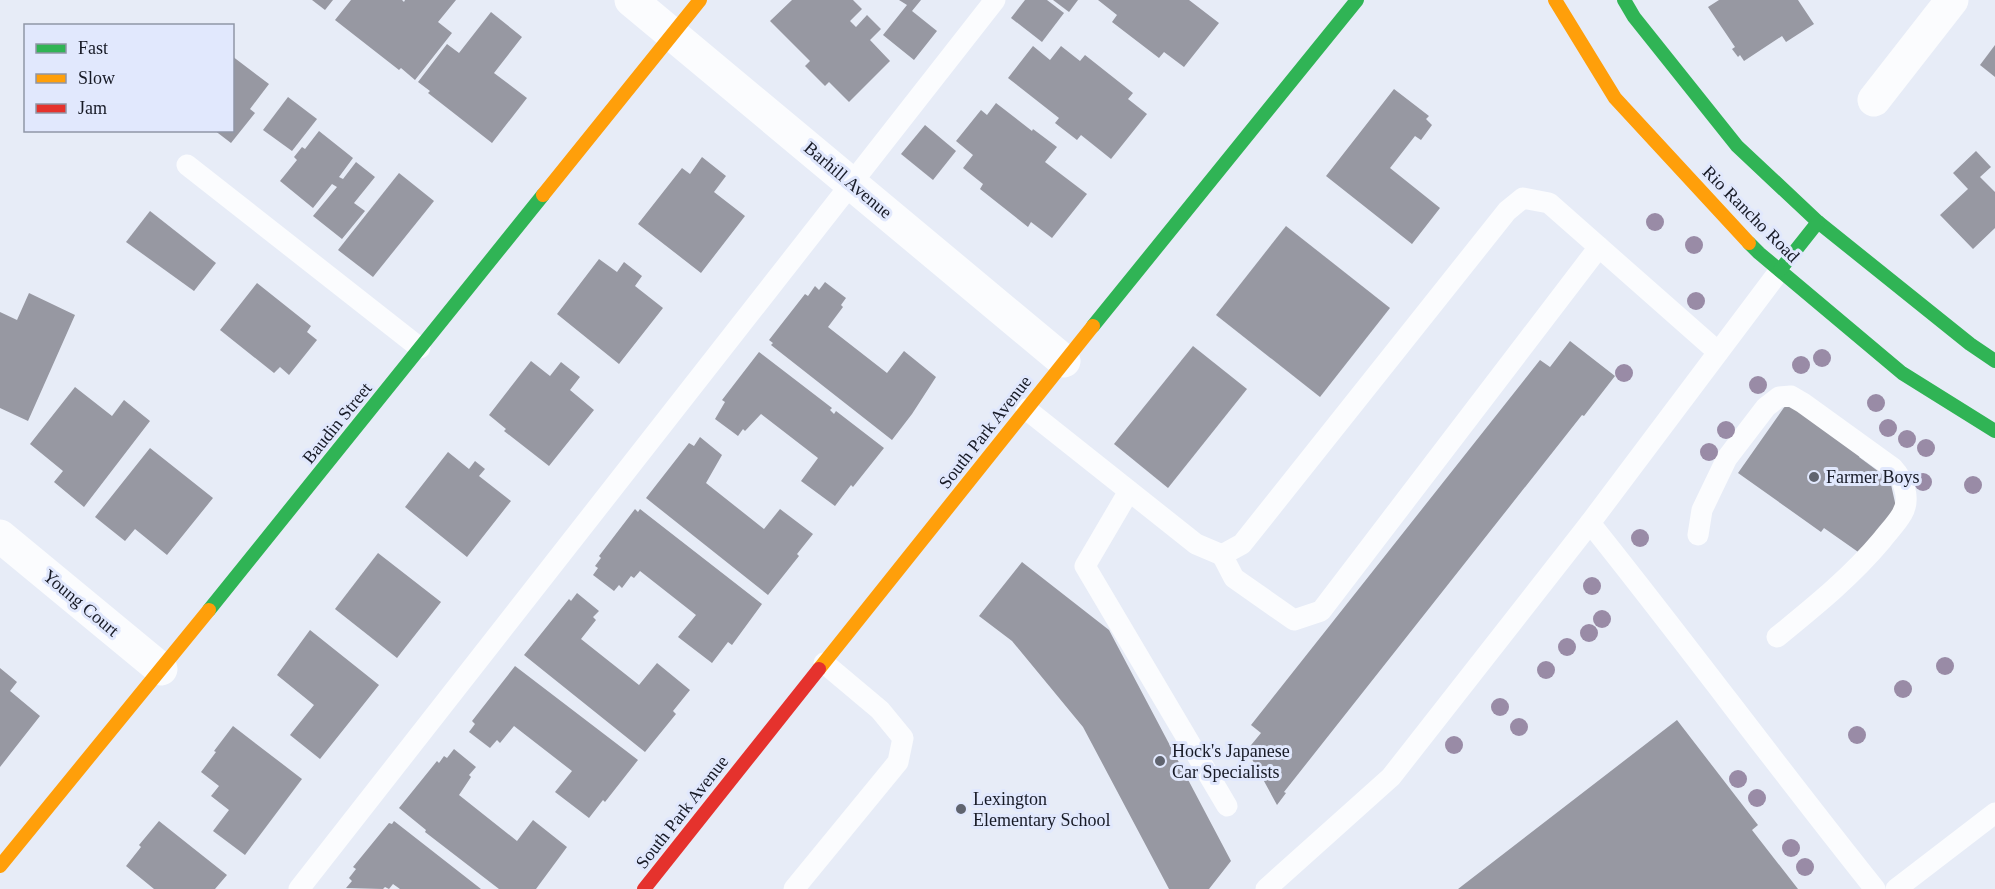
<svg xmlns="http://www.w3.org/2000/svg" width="1995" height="889" font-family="'Times New Roman',serif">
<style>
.building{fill:#9798a2}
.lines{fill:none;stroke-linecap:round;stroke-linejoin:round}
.lane{stroke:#fbfcfe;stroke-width:21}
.street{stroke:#fbfcfe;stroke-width:33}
.fast{stroke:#30b455;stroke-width:14}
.slow{stroke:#ff9f0a;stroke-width:14}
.jam{stroke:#e5322d;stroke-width:14}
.tree{fill:#998ba6}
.poi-dot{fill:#60646f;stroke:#e1e8fd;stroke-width:2}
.labels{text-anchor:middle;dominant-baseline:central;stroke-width:6;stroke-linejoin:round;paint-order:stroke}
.street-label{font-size:18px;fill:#171a26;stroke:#e1e8fd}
.poi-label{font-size:18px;fill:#171a26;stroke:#e1e8fd;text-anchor:start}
</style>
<rect width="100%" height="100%" fill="#e7ecf7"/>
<g class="building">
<polygon points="312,0 333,0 325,10"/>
<polygon points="351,0 402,0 404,2 405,0 456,0 438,22 452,33 415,80 401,68 399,70 335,20"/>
<polygon points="792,0 853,0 862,9 850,21 856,27 867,15 881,29 870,40 890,61 849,102 829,82 825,86 805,66 810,61 770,21"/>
<polygon points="899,0 921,0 912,11 937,31 914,60 883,35 907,5"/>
<polygon points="1025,0 1047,0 1064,13 1042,42 1011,18"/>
<polygon points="1053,0 1078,0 1069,12"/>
<polygon points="1098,0 1189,0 1219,23 1184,67 1164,52 1159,58 1112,22 1117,15"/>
<polygon points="1719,0 1798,0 1814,24 1786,42 1782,36 1744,61 1740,55 1738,57 1732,49 1735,47 1708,7"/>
<polygon points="491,12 522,37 494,73 527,98 492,143 428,93 430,91 418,82 447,44 459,53"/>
<polygon points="1995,45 1995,77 1980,65"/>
<polygon points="1033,46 1050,60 1061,46 1080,61 1085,55 1133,93 1128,99 1147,114 1111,159 1081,135 1077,140 1055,123 1059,118 1008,78"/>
<polygon points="232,56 269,84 250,109 255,113 231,143 214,130 232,130"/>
<polygon points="1394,89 1429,116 1426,119 1432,125 1421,140 1415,136 1390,168 1440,208 1412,244 1326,176"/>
<polygon points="288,97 317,119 292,151 263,130"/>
<polygon points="996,103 1032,131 1033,129 1057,147 1045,162 1087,194 1052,238 1031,222 1028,227 980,189 983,184 963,168 973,155 956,141 981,110 987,115"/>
<polygon points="925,125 956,151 933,180 901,154"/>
<polygon points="319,131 353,158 339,177 343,179 356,162 375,177 354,203 365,211 342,239 313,216 337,187 332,184 313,208 280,181 297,160 294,157 302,147 305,149"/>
<polygon points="1976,151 1991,167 1980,177 1995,192 1995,228 1973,249 1940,215 1968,189 1953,173"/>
<polygon points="702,157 726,176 714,192 745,216 701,273 638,224 682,168 690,174"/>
<polygon points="399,173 434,201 373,277 338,250"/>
<polygon points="150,211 216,263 194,291 126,242"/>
<polygon points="1286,226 1390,308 1320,397 1216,315"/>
<polygon points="599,259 617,272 624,262 642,276 635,286 663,308 619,364 557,314"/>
<polygon points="825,282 846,298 841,305 843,307 828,327 887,373 904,351 936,377 912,414 892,440 771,345 773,343 769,340 805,294 808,296 815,286 819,290"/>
<polygon points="257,283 311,326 307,332 317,340 289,375 280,367 274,373 220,330"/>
<polygon points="29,293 75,315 28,421 0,408 0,312 17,320"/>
<polygon points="1570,341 1615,376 1584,416 1582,415 1284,792 1286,793 1277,805 1247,750 1261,733 1251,725 1540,360 1550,367"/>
<polygon points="1193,346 1247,389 1168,488 1114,444"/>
<polygon points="759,352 832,408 830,410 834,414 836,411 884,448 853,487 851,485 835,506 801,481 818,458 761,414 745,431 743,429 738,436 715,419 725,402 722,400"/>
<polygon points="531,361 550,376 561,362 580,377 570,390 594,410 549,466 504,431 506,429 489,415"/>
<polygon points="75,387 112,416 124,400 150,421 84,507 54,482 63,471 30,444"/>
<polygon points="1790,399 1863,452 1859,457 1890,480 1896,507 1861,554 1824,528 1821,532 1738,473"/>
<polygon points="700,437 722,455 706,483 764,529 780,509 813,534 797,554 799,556 768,595 646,498 689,443 694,446"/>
<polygon points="150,448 213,498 167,555 135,529 125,541 95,517"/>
<polygon points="448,452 469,469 475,461 485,469 479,476 511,501 467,557 405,507"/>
<polygon points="635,509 638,512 640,509 762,604 732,645 728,642 712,663 678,637 696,615 640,571 634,578 631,576 622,588 619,585 614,591 593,575 598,568 595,566 601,558 599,556"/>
<polygon points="378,553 441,602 397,658 335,609"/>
<polygon points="1022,562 1109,630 1231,861 1209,889 1169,889 1083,727 1012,641 979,616"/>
<polygon points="577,593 599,611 593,617 596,620 581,639 639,685 657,663 690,690 673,711 676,714 645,752 524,655 569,599 571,601"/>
<polygon points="310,630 379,685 320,759 290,735 314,705 277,675"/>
<polygon points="515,666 638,760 605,802 603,800 589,818 555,792 572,771 514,726 500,743 497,740 490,748 469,732 475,724 472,721"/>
<polygon points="0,668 17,682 10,691 40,716 0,767"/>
<polygon points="1677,720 1758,825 1752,830 1798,889 1458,889"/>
<polygon points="233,726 302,779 245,855 213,831 229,810 211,796 219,786 201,772 216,752 214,751"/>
<polygon points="454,749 476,767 469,775 471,777 459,795 517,841 533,820 567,847 536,889 499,889 425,832 426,830 399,808 437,761 439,763 444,756 447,758"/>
<polygon points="159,821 227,875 215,889 154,889 126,866 141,847 139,845"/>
<polygon points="394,821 481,889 400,889 393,884 389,889 385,887 383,889 346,888 352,881 349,878 356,869 353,867 389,823 392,824"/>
</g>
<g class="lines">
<g class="lane">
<polyline points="187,165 420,348"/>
<path d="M1780 270 1590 523C1687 644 1778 768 1875 889"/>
<polyline points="1026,409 1196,544 1222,555 1242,544 1507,211 1523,198 1549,203 1718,352"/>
<polyline points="1129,491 1085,566 1227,806"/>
<path d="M1698 535 1702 510 1727 458 1766 407 1779 397 1791 396 1803 403 1893 468C1904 480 1911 499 1902 514 1897 523 1888 532 1882 540 1851 577 1815 606 1777 637"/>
<polyline points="1222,555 1234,578 1294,620 1321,611 1599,247"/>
<polyline points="299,889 995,0"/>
<polyline points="794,889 898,762 903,738 880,710 824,663"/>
<polyline points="1266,889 1391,777 1590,523"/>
<polyline points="1896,889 1995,813"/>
</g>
<g class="street">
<polyline points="631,0 1064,361"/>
<polyline points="1874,100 1952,0"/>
<polyline points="0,536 161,669"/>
</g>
<g class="fast">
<polyline points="1624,0 1634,17 1737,146 1818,222 1970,344 1995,361"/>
<polyline points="1749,243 1759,253 1902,373 1995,431"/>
<polyline points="1780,270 1818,222"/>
<polyline points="1093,326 1357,0"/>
<polyline points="209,610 543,195"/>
</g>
<g class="slow">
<polyline points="1555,0 1615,98 1749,243"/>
<polyline points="543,195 700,0"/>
<polyline points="819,669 1093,326"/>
<polyline points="0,866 209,610"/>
</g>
<polyline class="jam" points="644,889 819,669"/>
</g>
<g class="tree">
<circle cx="1655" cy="222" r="9"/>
<circle cx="1694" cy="245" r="9"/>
<circle cx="1696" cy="301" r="9"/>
<circle cx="1822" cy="358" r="9"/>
<circle cx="1801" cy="365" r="9"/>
<circle cx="1624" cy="373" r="9"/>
<circle cx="1758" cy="385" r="9"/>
<circle cx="1876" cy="403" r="9"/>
<circle cx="1888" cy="428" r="9"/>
<circle cx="1726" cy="430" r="9"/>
<circle cx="1907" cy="439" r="9"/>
<circle cx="1926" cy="448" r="9"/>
<circle cx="1709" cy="452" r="9"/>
<circle cx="1923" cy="482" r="9"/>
<circle cx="1973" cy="485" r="9"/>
<circle cx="1640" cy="538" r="9"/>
<circle cx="1592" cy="586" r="9"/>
<circle cx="1602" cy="619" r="9"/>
<circle cx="1589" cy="633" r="9"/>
<circle cx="1567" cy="647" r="9"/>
<circle cx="1945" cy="666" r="9"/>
<circle cx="1546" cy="670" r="9"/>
<circle cx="1903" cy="689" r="9"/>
<circle cx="1500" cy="707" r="9"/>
<circle cx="1519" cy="727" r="9"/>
<circle cx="1857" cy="735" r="9"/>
<circle cx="1454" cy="745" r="9"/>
<circle cx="1738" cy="779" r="9"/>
<circle cx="1757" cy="798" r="9"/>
<circle cx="1791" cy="848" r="9"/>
<circle cx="1805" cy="867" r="9"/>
</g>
<g class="poi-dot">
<circle cx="1814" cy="477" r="6"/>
<circle cx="1160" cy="761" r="6"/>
<circle cx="961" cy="809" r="6"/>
</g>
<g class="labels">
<g class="street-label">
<text transform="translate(848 180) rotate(40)">Barhill Avenue</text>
<text transform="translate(1751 214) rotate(45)">Rio Rancho Road</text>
<text transform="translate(337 423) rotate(-51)">Baudin Street</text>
<text transform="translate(985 432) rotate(-52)">South Park Avenue</text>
<text transform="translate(81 603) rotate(40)">Young Court</text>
<text transform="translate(682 812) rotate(-52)">South Park Avenue</text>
</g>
<g class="poi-label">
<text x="1826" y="477">Farmer Boys</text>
<text x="1172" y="751">Hock's Japanese<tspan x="1172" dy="21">Car Specialists</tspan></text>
<text x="973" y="799">Lexington<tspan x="973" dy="21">Elementary School</tspan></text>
</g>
</g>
<rect x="24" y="24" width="210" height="108" fill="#e1e8fd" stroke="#9096a7" stroke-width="1.5"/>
<rect x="36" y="44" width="30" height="9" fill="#30b455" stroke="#9096a7" stroke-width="1.5"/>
<text x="78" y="54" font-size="18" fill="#171a26">Fast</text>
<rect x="36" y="74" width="30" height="9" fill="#ff9f0a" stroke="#9096a7" stroke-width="1.5"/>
<text x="78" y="84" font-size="18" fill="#171a26">Slow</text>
<rect x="36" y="104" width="30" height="9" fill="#e5322d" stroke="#9096a7" stroke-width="1.5"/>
<text x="78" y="114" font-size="18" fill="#171a26">Jam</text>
</svg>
